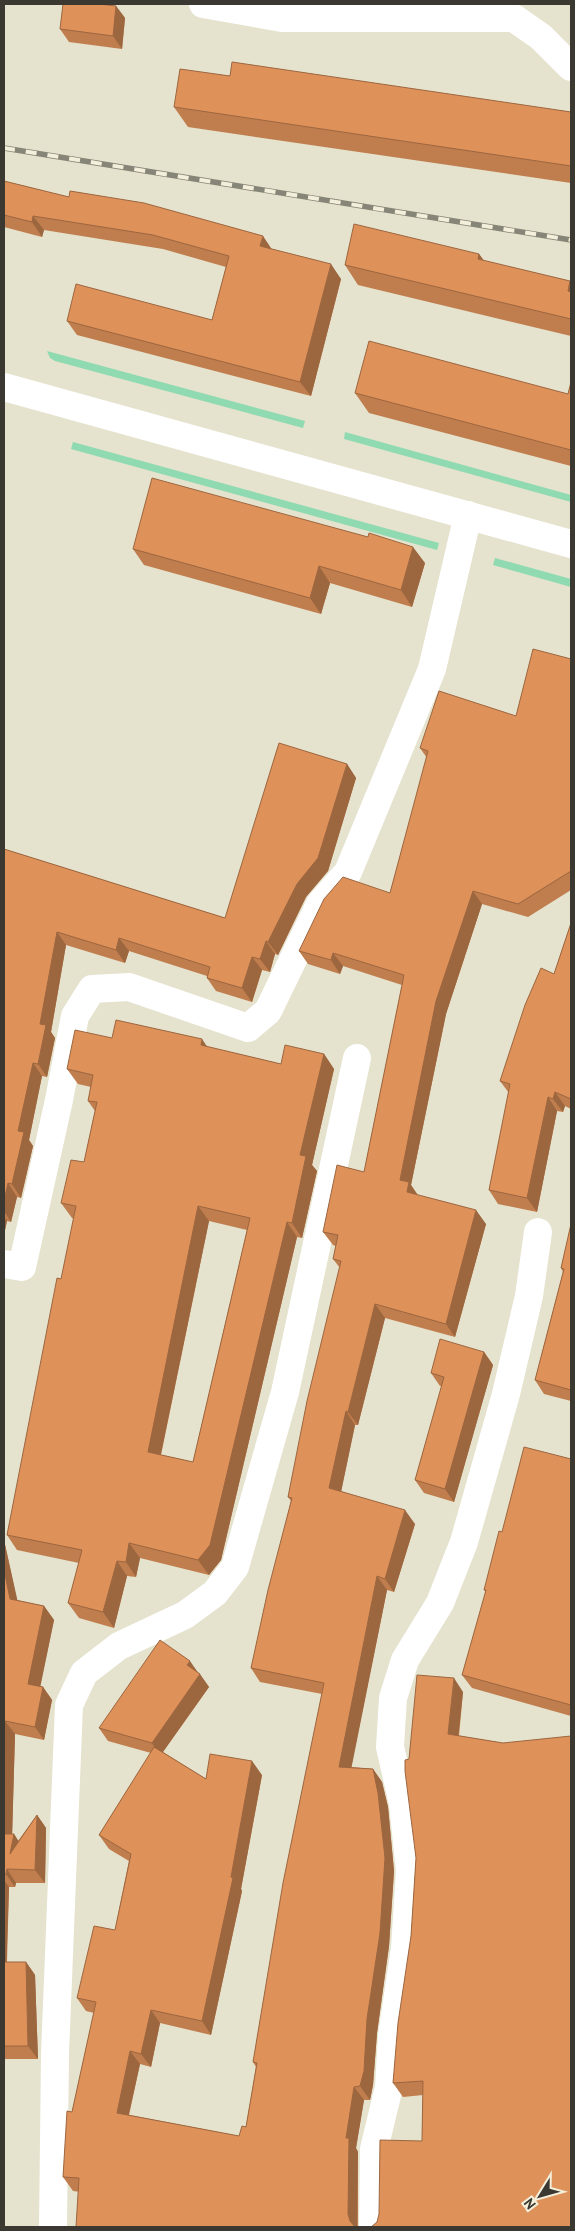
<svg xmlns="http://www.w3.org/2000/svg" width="575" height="2231" font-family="'PT Sans',sans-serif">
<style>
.green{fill:#8fdab1}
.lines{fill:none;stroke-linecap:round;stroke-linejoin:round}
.street{stroke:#fff;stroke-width:28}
.secondary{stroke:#fff;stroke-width:28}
.rail-casing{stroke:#878577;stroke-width:5.5}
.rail{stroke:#f3efda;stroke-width:4;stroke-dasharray:11;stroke-linecap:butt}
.wall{fill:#c07d4d;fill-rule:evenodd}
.shaded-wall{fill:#9c663f}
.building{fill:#df915a;stroke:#9c663f;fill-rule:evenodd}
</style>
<rect width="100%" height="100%" fill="#e5e2cd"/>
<g class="green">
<polygon points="47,351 305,421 303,428 55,361 50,358"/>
<polygon points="345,432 571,495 571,502 344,439"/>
<polygon points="73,442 439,543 437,550 71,449"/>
<polygon points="495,558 571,579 571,587 493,565"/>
</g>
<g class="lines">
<g class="street">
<polyline points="203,4 282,18 514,18 541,37 571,67"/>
<polyline points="4,1264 22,1267 59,1100 75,1016 92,989 129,987 248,1028 268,1011 320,904 348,872 432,669 468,515"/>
<polyline points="53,2227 55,2054 69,1705 84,1673 119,1646 185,1615 215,1593 235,1567 285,1392 357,1058"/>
<polyline points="373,2227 374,2149 389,2087 392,2035 405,1948 410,1871 403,1804 390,1747 393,1698 405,1660 440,1603 464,1542 506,1394 529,1296 538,1232"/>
</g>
<polyline class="secondary" points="4,387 571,544"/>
<defs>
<polyline id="rail" points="4,148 571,240"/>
</defs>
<use href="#rail" class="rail-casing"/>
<use href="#rail" class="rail"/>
</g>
<g class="wall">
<polygon points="116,6 125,18 122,49 69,42 60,29"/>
<polygon points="230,76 571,112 571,183 188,127 174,107"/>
<polygon points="4,181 271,249 341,279 311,396 77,335 67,321 212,320 226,267 163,249 44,230 42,237 4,227"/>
<polygon points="479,254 484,261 570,281 571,282 571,336 358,285 345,265"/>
<polygon points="571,382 571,466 369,413 355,393 568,394"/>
<polygon points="368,537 425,563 412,607 330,583 321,614 144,565 133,549"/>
<polygon points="571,659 571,890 528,917 482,904 446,1014 411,1185 418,1195 486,1224 455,1337 385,1318 358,1425 355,1425 341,1491 415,1524 394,1592 387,1590 351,1767 373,1769 382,1782 388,1807 394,1871 389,1946 377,2033 373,2085 370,2100 364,2100 356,2148 358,2152 358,2227 73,2191 63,2177 72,2112 94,2013 86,2011 77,1998 115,1930 129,1861 109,1849 99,1835 151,1753 108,1741 99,1728 198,1673 209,1687 163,1752 206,1779 262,1775 241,1889 242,1891 211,2035 160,2023 151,2067 140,2064 129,2115 239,2136 246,2127 256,2067 253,2062 322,1694 260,1682 251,1668 291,1501 288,1497 340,1268 333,1259 336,1246 333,1245 323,1232 364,1172 402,985 343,966 340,974 308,964 299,951 390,893 427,758 420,748 516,716"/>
<polygon points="347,764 356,778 328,871 306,897 278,955 275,954 270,972 262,970 252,1002 216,991 207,978 207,976 129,951 125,963 66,945 51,1032 55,1038 47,1077 42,1076 29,1140 33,1146 21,1198 17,1197 11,1222 7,1221 5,1230 4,1230 4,849 225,918"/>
<polygon points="571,923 571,1109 565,1106 563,1112 557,1111 537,1212 498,1204 489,1190 509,1093 500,1081 554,974"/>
<path d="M112 1038 207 1047 281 1064 324 1054 334 1069 312 1165 317 1171 302 1238 297 1237 221 1560 209 1575 140 1558 136 1577 127 1576 114 1628 79 1618 68 1603 79 1563 17 1550 7 1535 74 1219 72 1218 61 1203 84 1162 95 1111 88 1101 91 1087 78 1084 67 1069ZM209 1221 247 1230 193 1462 161 1455Z"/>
<polygon points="571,1224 571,1401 544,1394 535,1380 563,1272 561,1268"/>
<polygon points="484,1352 493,1365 454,1502 424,1493 415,1480 442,1386 440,1386 431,1373"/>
<polygon points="571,1459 571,1716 472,1688 462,1675 486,1592 484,1590 502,1532"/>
<polygon points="4,1540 17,1600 44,1606 54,1620 40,1686 43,1687 52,1700 44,1740 15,1734 12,1834 14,1834 18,1841 37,1815 46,1828 45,1883 16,1883 15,1887 9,1887 7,1962 26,1962 35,1975 38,2059 4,2059"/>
<polygon points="463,1692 459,1736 503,1743 571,2227 377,2222 422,2141 423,2095 403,2097 393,2083 411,1936 416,1858 409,1759"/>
</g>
<g class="shaded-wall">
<polygon points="116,6 125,18 122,49 113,36"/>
<polygon points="33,216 44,230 42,237 32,222"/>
<polygon points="263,236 273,251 260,246"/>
<polygon points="479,254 493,273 478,259"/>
<polygon points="331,264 341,279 311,396 300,382"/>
<polygon points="570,281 571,282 571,295 568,291"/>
<polygon points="413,547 425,563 412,607 401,590"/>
<polygon points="319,566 330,583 321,614 310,598"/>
<polygon points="347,764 356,778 328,871 306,897 278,955 268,942"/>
<polygon points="473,891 482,904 446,1014 411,1185 418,1196 407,1192 400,1180 436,1001"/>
<polygon points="57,932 66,945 51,1032 55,1038 47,1077 38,1064 40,1024"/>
<polygon points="119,938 129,951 125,963 116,950"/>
<polygon points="266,941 275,954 270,972 260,959"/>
<polygon points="333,953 343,966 340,974 331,960"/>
<polygon points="252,957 262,970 252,1002 242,988"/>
<polygon points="202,1039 212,1054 201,1045"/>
<polygon points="324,1054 334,1069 312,1165 317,1171 302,1238 292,1223 300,1155"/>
<polygon points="33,1063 42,1076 29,1140 33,1146 21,1198 12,1184 18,1131"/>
<polygon points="555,1092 565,1106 563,1112 553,1099"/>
<polygon points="548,1097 557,1111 537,1212 527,1198"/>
<polygon points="8,1183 17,1197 11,1222 4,1211 4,1201"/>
<polygon points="198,1206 209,1221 158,1468 148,1452"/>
<polygon points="476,1210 486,1224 455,1337 446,1324"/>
<polygon points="4,1217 7,1221 5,1230 4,1229"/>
<polygon points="287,1222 297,1237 221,1560 209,1575 198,1560"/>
<polygon points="375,1304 385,1318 358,1425 348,1412"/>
<polygon points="484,1352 493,1365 454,1502 445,1489"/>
<polygon points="346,1411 355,1425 339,1502 329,1488"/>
<polygon points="405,1510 415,1524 394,1592 385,1579"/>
<polygon points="4,1540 20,1612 10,1599 4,1569"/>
<polygon points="129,1543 140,1558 136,1577 126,1562"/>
<polygon points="117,1561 127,1576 114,1628 103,1612"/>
<polygon points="377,1576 387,1590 349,1780 339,1767"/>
<polygon points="44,1606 54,1620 38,1698 28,1684"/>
<polygon points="190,1661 199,1674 187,1665"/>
<polygon points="200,1674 209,1687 160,1756 152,1743"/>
<polygon points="454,1678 463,1692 457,1748 448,1734"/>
<polygon points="43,1687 52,1700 44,1740 35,1727"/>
<polygon points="5,1721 15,1734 12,1841 14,1834 23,1848 10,1854 4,1836 4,1787"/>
<polygon points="252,1761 262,1775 241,1889 242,1891 211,2035 202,2021 231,1877"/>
<polygon points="373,1769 382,1782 388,1807 394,1871 389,1946 377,2033 373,2085 370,2100 360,2086"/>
<polygon points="37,1815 46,1828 45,1883 35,1870"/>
<polygon points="7,1869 16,1883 15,1887 6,1874"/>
<polygon points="4,1880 9,1887 6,1975 4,1972"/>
<polygon points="26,1962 35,1975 38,2059 28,2046"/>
<polygon points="151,2010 160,2023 151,2067 141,2054"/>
<polygon points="130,2051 140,2064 126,2127 117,2113"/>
<polygon points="354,2087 364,2100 356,2148 358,2152 357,2227 354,2227 350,2221 348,2214 346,2138"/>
</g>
<g class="building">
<polygon points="63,4 99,4 116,6 113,36 60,29"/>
<polygon points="232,62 571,112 571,166 174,107 180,69 230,76"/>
<polygon points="4,181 69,197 70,191 144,203 263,236 260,246 331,264 300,382 67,321 76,284 212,320 229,256 153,235 33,216 32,222 4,215"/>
<polygon points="354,224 479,254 478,259 570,281 568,291 571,292 571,319 345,265"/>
<polygon points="369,341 568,394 571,382 571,450 355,393"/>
<polygon points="152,478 368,537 369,533 413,547 401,590 319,566 310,598 133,549"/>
<polygon points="533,649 571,659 571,871 518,904 473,891 436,1001 400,1180 409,1182 407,1192 476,1210 446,1324 375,1304 348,1412 346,1411 329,1488 405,1510 385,1579 377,1576 339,1767 373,1769 378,1793 385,1858 380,1933 367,2019 364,2071 360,2086 354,2087 346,2138 349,2138 348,2214 350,2221 355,2227 358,2227 76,2227 79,2178 63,2177 67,2111 72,2112 96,2002 77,1998 94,1926 115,1930 131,1854 99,1835 154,1747 206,1779 210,1754 252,1761 231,1877 233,1878 202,2021 151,2010 141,2054 130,2051 117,2113 239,2136 242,2126 246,2127 257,2063 253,2062 283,1883 324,1683 251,1668 268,1590 292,1498 288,1497 307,1401 341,1261 333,1259 338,1235 323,1232 337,1165 364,1172 404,975 333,953 331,960 299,951 324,899 343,877 390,893 428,751 420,748 439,691 516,716"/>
<polygon points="279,743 347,764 318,858 297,884 268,942 266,941 260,959 252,957 242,988 207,978 210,967 119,938 116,950 57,932 40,1024 46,1025 38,1064 33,1063 18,1131 24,1132 12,1184 8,1183 4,1201 4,849 225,918"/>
<polygon points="571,923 571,1099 555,1092 553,1099 548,1097 527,1198 489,1190 510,1084 500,1081 525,1005 541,968 554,974"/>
<path d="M116 1020 202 1039 201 1045 281 1064 285 1045 324 1054 300 1155 306 1156 292 1223 287 1222 210 1545 198 1560 129 1543 126 1562 117 1561 103 1612 68 1603 82 1550 7 1535 57 1278 61 1279 76 1206 61 1203 71 1160 84 1162 97 1102 88 1101 93 1075 67 1069 75 1030 112 1038ZM198 1206 250 1218 193 1462 148 1452Z"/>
<polygon points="571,1224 571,1390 535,1380 564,1269 561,1268"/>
<polygon points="440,1339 484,1352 445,1489 415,1480 444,1377 431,1373"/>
<polygon points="524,1447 571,1459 571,1705 462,1675 486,1590 484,1590 499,1531 502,1532"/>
<polygon points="4,1569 10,1599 44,1606 28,1684 43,1687 35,1727 5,1721 4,1787"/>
<polygon points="160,1640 190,1661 187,1665 200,1674 152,1743 99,1728"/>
<polygon points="417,1675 454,1678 448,1734 503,1743 571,1736 571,2227 371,2227 377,2222 379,2214 380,2140 422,2141 423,2081 393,2083 398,2023 411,1936 416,1858 405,1771 405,1760 409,1759"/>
<polygon points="37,1815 35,1870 7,1869 6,1874 4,1874 4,1834 14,1834 10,1854"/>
<polygon points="4,1962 26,1962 28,2046 4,2046"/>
</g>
<rect width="575" height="2231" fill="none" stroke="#3a3830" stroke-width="10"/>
<g transform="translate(540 2196) rotate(233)" stroke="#f3efda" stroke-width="4" paint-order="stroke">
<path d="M0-4L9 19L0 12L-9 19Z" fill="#3a3830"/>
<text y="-8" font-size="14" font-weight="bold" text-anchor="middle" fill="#3a3830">N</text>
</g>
</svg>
